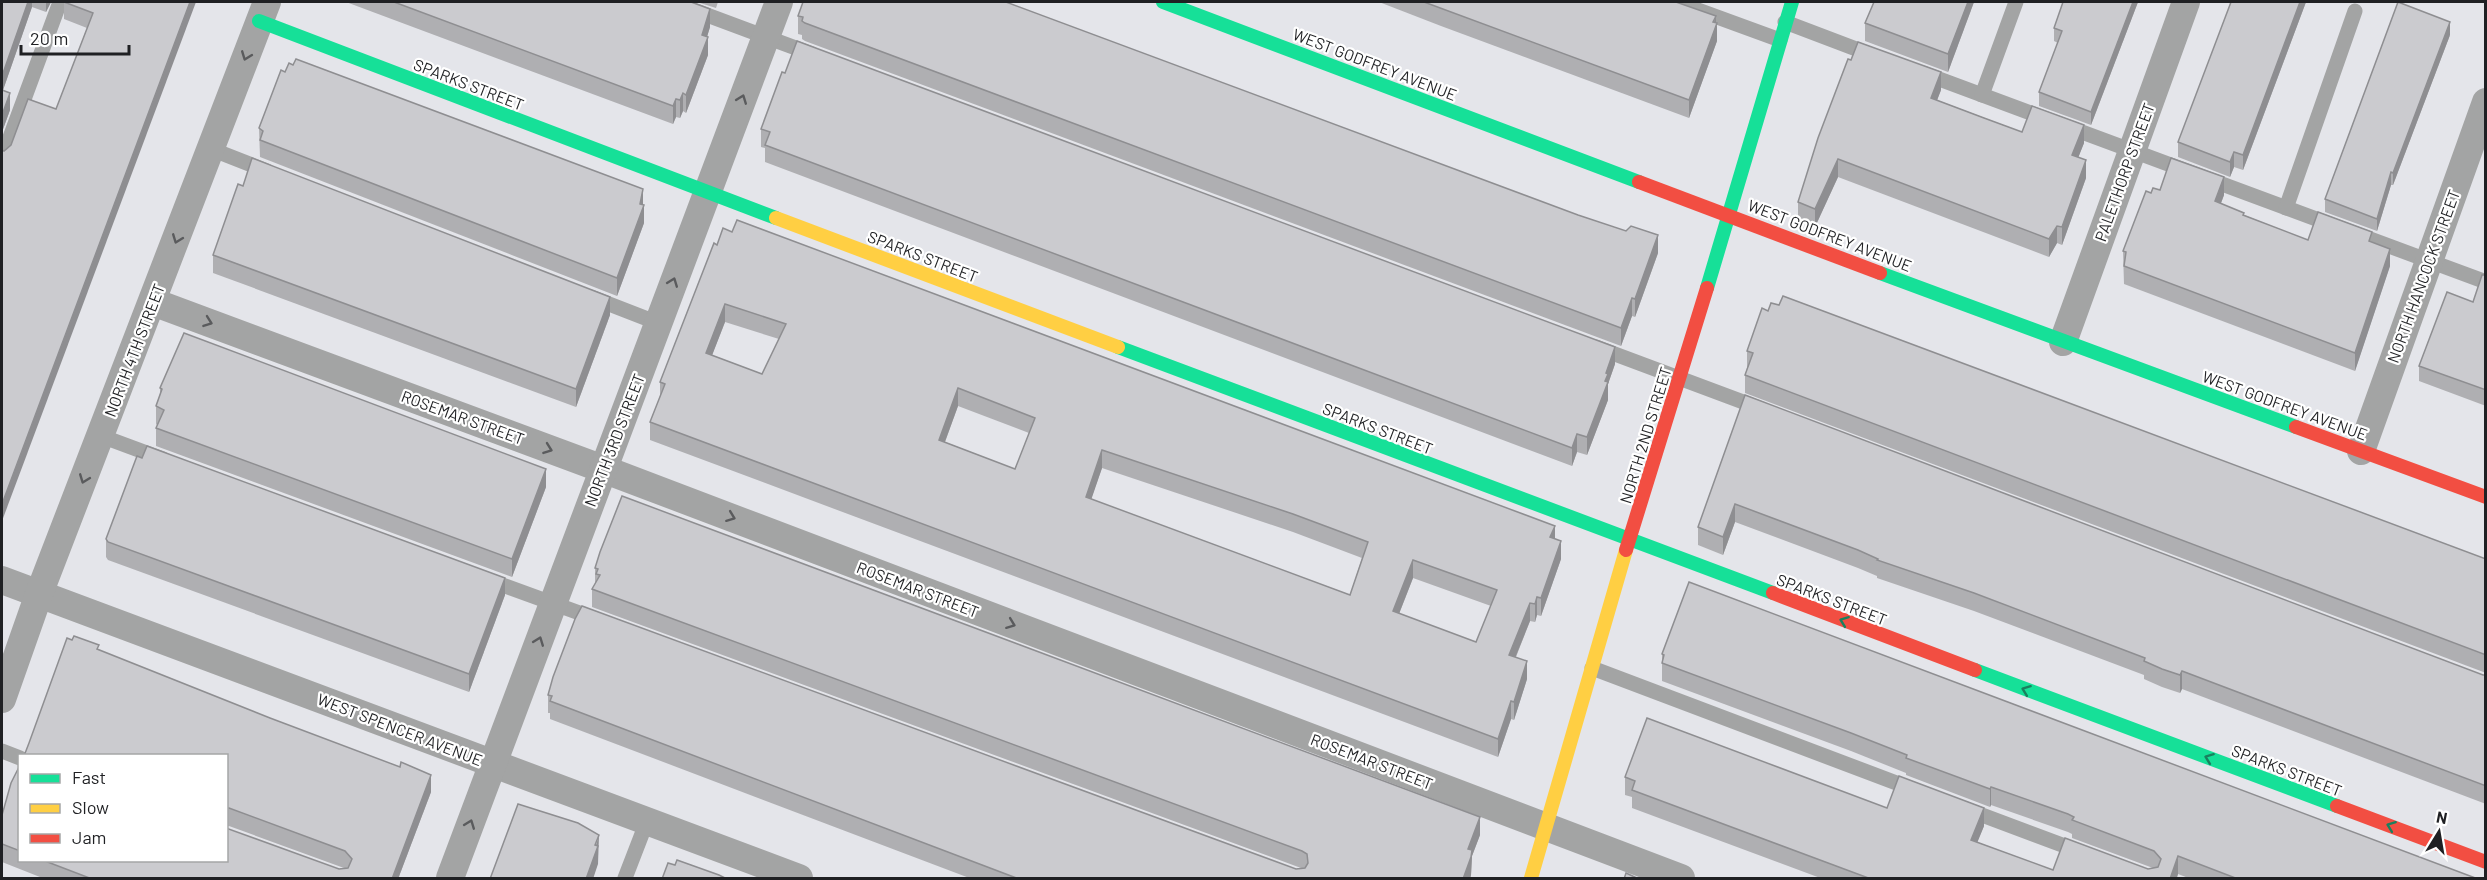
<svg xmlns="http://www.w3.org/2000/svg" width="2487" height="880" font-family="Barlow,sans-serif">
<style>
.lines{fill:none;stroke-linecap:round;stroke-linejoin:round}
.lane{stroke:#a3a4a4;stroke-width:15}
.street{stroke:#a3a4a4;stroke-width:28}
.fast{stroke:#16e098;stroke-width:14}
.slow{stroke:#ffcf43;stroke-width:14}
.jam{stroke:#f24e42;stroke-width:14}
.wall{fill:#afafb2;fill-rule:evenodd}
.shaded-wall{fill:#8e8e91}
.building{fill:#cbcbcf;stroke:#8e8e91;stroke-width:1.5;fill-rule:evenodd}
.oneway{stroke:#5a5b5d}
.oneway2{stroke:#1a805e}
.labels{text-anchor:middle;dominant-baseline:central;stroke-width:4.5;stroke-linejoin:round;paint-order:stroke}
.street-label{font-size:16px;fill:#1f2023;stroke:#fff}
</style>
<rect width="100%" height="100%" fill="#e4e5ea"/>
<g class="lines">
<g class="lane">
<polyline points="672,2 812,54"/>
<polyline points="1676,2 1780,40"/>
<polyline points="1785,22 1872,55"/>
<polyline points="1923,73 2486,282"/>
<polyline points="1982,95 2016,2"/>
<polyline points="211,149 267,171"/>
<polyline points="2,159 60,2"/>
<polyline points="2286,208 2355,11"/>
<polyline points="591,297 658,323"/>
<polyline points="1596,347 1762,409"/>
<polyline points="101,436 163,459"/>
<polyline points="486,579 596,619"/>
<polyline points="1592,668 1915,790"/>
<polyline points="2,751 20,758"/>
<polyline points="1966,809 2081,852"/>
<polyline points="625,878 647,821"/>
</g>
<g class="street">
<polyline points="153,302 603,469 1681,878"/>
<polyline points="2063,342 2186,2"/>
<polyline points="2361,451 2486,102"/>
<polyline points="2,580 799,878"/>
<polyline points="2,699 39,594 267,2"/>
<polyline points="450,878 779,2"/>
</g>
<g class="fast">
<polyline points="1163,2 1639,182"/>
<polyline points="259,21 776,218"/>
<polyline points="1880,273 2296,427"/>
<polyline points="1707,288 1792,2"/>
<polyline points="1118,347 1773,593"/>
<polyline points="1975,670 2337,806"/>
</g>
<g class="slow">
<polyline points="776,218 1118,347"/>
<polyline points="1531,878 1626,550"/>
</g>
<g class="jam">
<polyline points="1639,182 1880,273"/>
<polyline points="2296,427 2486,497"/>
<polyline points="1626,550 1707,288"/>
<polyline points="1773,593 1975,670"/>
<polyline points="2337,806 2486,862"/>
</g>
</g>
<g class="wall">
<polygon points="2,2 51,2 46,12 32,7 3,90 10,110 2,132"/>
<polygon points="64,2 196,2 4,151 56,109 87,28 64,19"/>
<polygon points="346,2 691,2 710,27 707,37 708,55 686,113 683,111 680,118 676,117 673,124"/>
<polygon points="697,2 718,2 716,8"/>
<polygon points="1379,2 1676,2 1716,23 1717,41 1689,118 1441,26"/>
<polygon points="1874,2 1974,2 1948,72 1865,41 1865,23"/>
<polygon points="2063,2 2138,2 2091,125 2039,106 2039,92 2058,43 2054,41 2054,28"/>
<polygon points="2306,2 2243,170 2234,167 2230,177 2178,157 2178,142"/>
<polygon points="798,16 1658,253 1635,317 1632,316 1621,346 805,41 802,39 802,35 798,34"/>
<polygon points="2450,35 2393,185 2391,185 2377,231 2325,212 2325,199"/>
<polygon points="285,72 643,205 644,223 617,296 260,157 259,128"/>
<polygon points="1941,90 1937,100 2022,132 2084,143 2078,158 2086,178 2062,245 2057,243 2049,257 1838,177 1815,227 1798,220 1798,202 1818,138"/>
<polygon points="761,129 1615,364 1608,384 1608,400 1587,455 1577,452 1572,466 765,162 765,148 761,147"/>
<polygon points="2160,190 2224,195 2221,203 2244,215 2308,240 2372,241 2390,266 2355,371 2124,284 2123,251 2151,193"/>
<path d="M714 243 1555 539 1561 559 1541 616 1537 615 1535 622 1530 621 1516 657 1527 679 1514 720 1511 719 1498 757 650 440V422L660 396V382ZM725 322 779 339 762 374 712 355ZM958 406 1029 433 1015 469 945 442ZM1102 468 1293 532 1362 558 1350 595 1091 499ZM1413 578 1491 606 1476 642 1399 614Z"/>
<polygon points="213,255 610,315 576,407 213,273"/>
<polygon points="2486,275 2486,406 2419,381 2419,366 2473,302"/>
<polygon points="1747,351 2486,559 2486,673 1745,393 1745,375 1747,368"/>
<polygon points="160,388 546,487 512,577 156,446 156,428 157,425 156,424 156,406 160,394"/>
<polygon points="1745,395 2483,675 2486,675 2486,804 2182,689 2180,693 2162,687 2144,679 2144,675 1974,611 1877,578 1877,576 1858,568 1735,522 1723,555 1698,545 1698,527"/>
<polygon points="106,539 505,595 469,692 108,560 106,557"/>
<polygon points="595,568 1480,835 1472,856 1471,875 1470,879 972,879 550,719 550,713 548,713 548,695 1296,869 1301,868 592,607 592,589 595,584"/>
<polygon points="99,650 431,792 398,879 45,879 2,862 2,815 20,765 20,861 226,861 339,869 344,868 229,826 226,826 226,756"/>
<polygon points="1662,654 2478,879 2191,879 2178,874 2177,879 1823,879 1632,808 1632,797 1625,795 1625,777 1887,808 1984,826 1977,842 2053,870 2148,869 2153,868 2072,838 2072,834 2068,832 1991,805 1990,807 1906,775 1906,773 1851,751 1662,681"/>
</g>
<g class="shaded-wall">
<polygon points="28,2 32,2 32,7 2,93 2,76"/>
<polygon points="46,2 51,2 46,12"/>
<polygon points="190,2 196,2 2,521 2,504"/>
<polygon points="1968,2 1974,2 1948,72 1948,54"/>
<polygon points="2133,2 2138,2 2091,125 2091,112"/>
<polygon points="2300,2 2306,2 2243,170 2243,155"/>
<polygon points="710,9 710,27 702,53 702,35"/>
<polygon points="1716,16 1716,27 1717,23 1717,41 1689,118 1689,100"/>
<polygon points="2450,22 2450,35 2393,185 2393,173"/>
<polygon points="708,37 708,55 686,113 686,95"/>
<polygon points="1941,72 1941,90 1931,116 1931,98"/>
<polygon points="10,93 10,110 2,132 2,115"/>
<polygon points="683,93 683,111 680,118 680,100"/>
<polygon points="676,99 676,117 673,124 673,106"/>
<polygon points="2084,125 2084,143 2072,173 2072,155"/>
<polygon points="2234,152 2234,167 2230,177 2230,162"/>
<polygon points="1838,159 1838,177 1815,227 1815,209"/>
<polygon points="2086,160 2086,178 2062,245 2062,227"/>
<polygon points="2391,172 2391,185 2377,231 2377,219"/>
<polygon points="2224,177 2224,195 2215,219 2215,201"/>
<polygon points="643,189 643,207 644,205 644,223 617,296 617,278 640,204"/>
<polygon points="2057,226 2057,243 2049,257 2049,239"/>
<polygon points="1658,235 1658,253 1635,317 1635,299"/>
<polygon points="2390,249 2390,266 2355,371 2355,353"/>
<polygon points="610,297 610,315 576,407 576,389"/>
<polygon points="1632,298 1632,316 1621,346 1621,328"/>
<polygon points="725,304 725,322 706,371 706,353"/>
<polygon points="1615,347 1615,364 1608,384 1608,400 1587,455 1587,437 1606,373"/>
<polygon points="958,388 958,406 939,458 939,440"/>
<polygon points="1577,434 1577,452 1572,466 1572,448"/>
<polygon points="1102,450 1102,468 1086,515 1086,497"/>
<polygon points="546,469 546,487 512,577 512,559"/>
<polygon points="1735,504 1735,522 1723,555 1723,537"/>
<polygon points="1555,526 1555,544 1550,537"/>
<polygon points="1561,541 1561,559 1541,616 1541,598"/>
<polygon points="1413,560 1413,578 1393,629 1393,611"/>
<polygon points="505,578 505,595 469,692 469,674"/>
<polygon points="1537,597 1537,615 1535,622 1535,604"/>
<polygon points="1530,603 1530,621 1509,673 1509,655"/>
<polygon points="1527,661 1527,679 1514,720 1514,702"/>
<polygon points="2182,671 2182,689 2180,693 2180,675"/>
<polygon points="1511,701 1511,719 1498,757 1498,739"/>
<polygon points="431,775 431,792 398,879 392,879"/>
<polygon points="1991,787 1991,805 1990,807 1990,789"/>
<polygon points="1984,808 1984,826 1971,858 1971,840"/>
<polygon points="1480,817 1480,835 1472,856 1471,875 1470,879 1463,879 1468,849"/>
<polygon points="599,835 598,864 593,879 586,879"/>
<polygon points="2178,856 2178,874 2176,879 2170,879"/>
</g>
<g class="building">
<polygon points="2,2 28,2 2,76"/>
<polygon points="64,2 190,2 2,504 2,150 4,151 11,145 28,99 56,109 93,13"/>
<polygon points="394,2 691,2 710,9 702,35 708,37 686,95 683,93 680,100 676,99 673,106"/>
<polygon points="803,2 1006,2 1578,215 1626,231 1631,226 1658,235 1635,299 1632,298 1621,328 805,23 802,21 803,17 798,16"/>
<polygon points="1424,2 1676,2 1716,16 1713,22 1717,23 1689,100"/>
<polygon points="1874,2 1968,2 1948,54 1865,23"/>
<polygon points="2063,2 2133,2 2091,112 2039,92 2062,31 2054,28"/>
<polygon points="2231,2 2300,2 2243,155 2234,152 2230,162 2178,142"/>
<polygon points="2398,2 2450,22 2393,173 2391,172 2377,219 2325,199"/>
<polygon points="797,41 1615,347 1606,373 1608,374 1605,381 1608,382 1587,437 1577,434 1572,448 765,145 770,132 761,129 782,72 785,73"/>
<polygon points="1858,42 1941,72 1931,98 1984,118 2022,132 2032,106 2084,125 2072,155 2086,160 2062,227 2057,226 2049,239 1838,159 1815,209 1798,202 1818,138 1848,59 1851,60"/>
<polygon points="296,59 643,189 640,204 644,205 617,278 260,140 263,131 259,128 281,70 285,72 289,63 293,65"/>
<polygon points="2,90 10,93 2,115"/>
<polygon points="252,158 610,297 576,389 213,255 238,184 243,186"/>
<polygon points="2171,158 2224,177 2215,201 2244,213 2243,215 2308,240 2318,212 2372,232 2369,241 2390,249 2355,353 2124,266 2126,252 2123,251 2146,191 2151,193 2153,188 2160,190"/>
<path d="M737 220 1555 526 1550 537 1561 541 1541 598 1537 597 1535 604 1530 603 1509 655 1527 661 1514 702 1511 701 1498 739 650 422 665 384 660 382 714 243 717 245 723 228 732 232ZM725 304 786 324 762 374 706 353ZM958 388 1035 418 1015 469 939 440ZM1102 450 1293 514 1368 542 1350 595 1086 497ZM1413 560 1497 590 1476 642 1393 611Z"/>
<polygon points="2482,275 2486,275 2486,390 2419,366 2447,292 2473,302"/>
<polygon points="1783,296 2486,559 2486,655 1745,375 1753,353 1747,351 1762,308 1768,311 1771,303 1779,305"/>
<polygon points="184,333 546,469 512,559 156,428 164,410 156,406 162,389 160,388"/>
<polygon points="1745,395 2483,675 2486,675 2486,786 2182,671 2180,675 2162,669 2144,661 2145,658 1974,593 1877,560 1878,559 1858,550 1735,504 1723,537 1698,527"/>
<polygon points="147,446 505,578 469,674 108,542 106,539 137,456 142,458"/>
<polygon points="622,496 1480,817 1468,849 1472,850 1471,857 1463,879 1019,879 550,701 552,696 548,695 553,677 575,619 582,606 1296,869 1305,868 1308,863 1307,854 1302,851 592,589 600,575 596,574 598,569 595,568 600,552"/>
<polygon points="1689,582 2478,879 2238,879 2178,856 2170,879 1871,879 1632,790 1635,781 1625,777 1647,718 1887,808 1899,776 1984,808 1971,840 2053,870 2065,838 2148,869 2158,867 2161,859 2154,851 2072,820 2074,817 2068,814 1991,787 1990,789 1906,758 1907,755 1851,733 1662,663 1664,655 1662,654"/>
<polygon points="74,636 99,645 97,649 270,718 400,767 401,762 431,775 392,879 92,879 45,861 226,861 226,828 339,869 348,868 352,859 345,851 229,808 226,808 226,756 24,756 29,743 67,638 72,640"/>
<polygon points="20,765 20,851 2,844 2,815 11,783"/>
<polygon points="518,804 578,823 599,835 595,845 598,846 586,879 490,879"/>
<polygon points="677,860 719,875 727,879 662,879 668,863 675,865"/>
<polygon points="1626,873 1639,879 1624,879"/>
</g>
<defs><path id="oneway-chevron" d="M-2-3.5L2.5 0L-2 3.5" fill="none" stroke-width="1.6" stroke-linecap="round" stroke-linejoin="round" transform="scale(1.5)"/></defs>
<g class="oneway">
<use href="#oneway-chevron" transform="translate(246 56) rotate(111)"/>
<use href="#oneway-chevron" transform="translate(742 99) rotate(-69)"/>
<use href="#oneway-chevron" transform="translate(177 239) rotate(111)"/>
<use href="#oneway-chevron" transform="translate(673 282) rotate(-69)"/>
<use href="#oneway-chevron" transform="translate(208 322) rotate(20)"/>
<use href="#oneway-chevron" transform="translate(548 449) rotate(20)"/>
<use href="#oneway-chevron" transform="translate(84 479) rotate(111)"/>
<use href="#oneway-chevron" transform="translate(731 517) rotate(21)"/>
<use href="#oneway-chevron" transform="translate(1011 624) rotate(21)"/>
<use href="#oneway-chevron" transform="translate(539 641) rotate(-69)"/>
<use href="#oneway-chevron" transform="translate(470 824) rotate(-69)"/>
</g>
<g class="oneway2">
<use href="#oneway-chevron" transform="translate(1844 621) rotate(-159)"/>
<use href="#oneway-chevron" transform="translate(2026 690) rotate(-159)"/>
<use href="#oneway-chevron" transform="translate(2209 758) rotate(-159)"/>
<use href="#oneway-chevron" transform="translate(2391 826) rotate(-159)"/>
</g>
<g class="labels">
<g class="street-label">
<text transform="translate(1375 64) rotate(21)">WEST GODFREY AVENUE</text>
<text transform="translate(469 84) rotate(21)">SPARKS STREET</text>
<text transform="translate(2124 172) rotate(-70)">PALETHORP STREET</text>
<text transform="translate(1830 235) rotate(21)">WEST GODFREY AVENUE</text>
<text transform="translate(923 256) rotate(21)">SPARKS STREET</text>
<text transform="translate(2423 276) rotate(-70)">NORTH HANCOCK STREET</text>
<text transform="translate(134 350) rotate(-69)">NORTH 4TH STREET</text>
<text transform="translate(2285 405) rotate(20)">WEST GODFREY AVENUE</text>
<text transform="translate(463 417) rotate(20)">ROSEMAR STREET</text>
<text transform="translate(1378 428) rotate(21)">SPARKS STREET</text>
<text transform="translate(1645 435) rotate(-73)">NORTH 2ND STREET</text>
<text transform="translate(614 440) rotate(-69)">NORTH 3RD STREET</text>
<text transform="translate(918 589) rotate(21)">ROSEMAR STREET</text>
<text transform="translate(1832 599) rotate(21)">SPARKS STREET</text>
<text transform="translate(400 729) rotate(21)">WEST SPENCER AVENUE</text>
<text transform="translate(1372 761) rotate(21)">ROSEMAR STREET</text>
<text transform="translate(2287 770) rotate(21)">SPARKS STREET</text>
</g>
</g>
<rect width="2487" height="880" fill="none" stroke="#1f2023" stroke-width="6"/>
<rect x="18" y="754" width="210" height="108" fill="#ffffff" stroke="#a5a6a7" stroke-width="1.5"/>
<rect x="30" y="774" width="30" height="9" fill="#16e098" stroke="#a5a6a7" stroke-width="1.5"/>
<text x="72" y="784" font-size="18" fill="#1f2023">Fast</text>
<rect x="30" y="804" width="30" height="9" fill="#ffcf43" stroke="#a5a6a7" stroke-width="1.5"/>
<text x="72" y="814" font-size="18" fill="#1f2023">Slow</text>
<rect x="30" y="834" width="30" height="9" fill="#f24e42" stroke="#a5a6a7" stroke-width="1.5"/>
<text x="72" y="844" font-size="18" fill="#1f2023">Jam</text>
<g transform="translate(2439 832) rotate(11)" stroke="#ffffff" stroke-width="4.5" paint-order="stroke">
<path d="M0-4.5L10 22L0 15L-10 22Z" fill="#1f2023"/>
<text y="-9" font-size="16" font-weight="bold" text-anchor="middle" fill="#1f2023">N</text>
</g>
<path d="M21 45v9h108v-9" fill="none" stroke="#1f2023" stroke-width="3"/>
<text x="30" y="45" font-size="18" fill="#1f2023" stroke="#ffffff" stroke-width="4.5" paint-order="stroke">20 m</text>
</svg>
